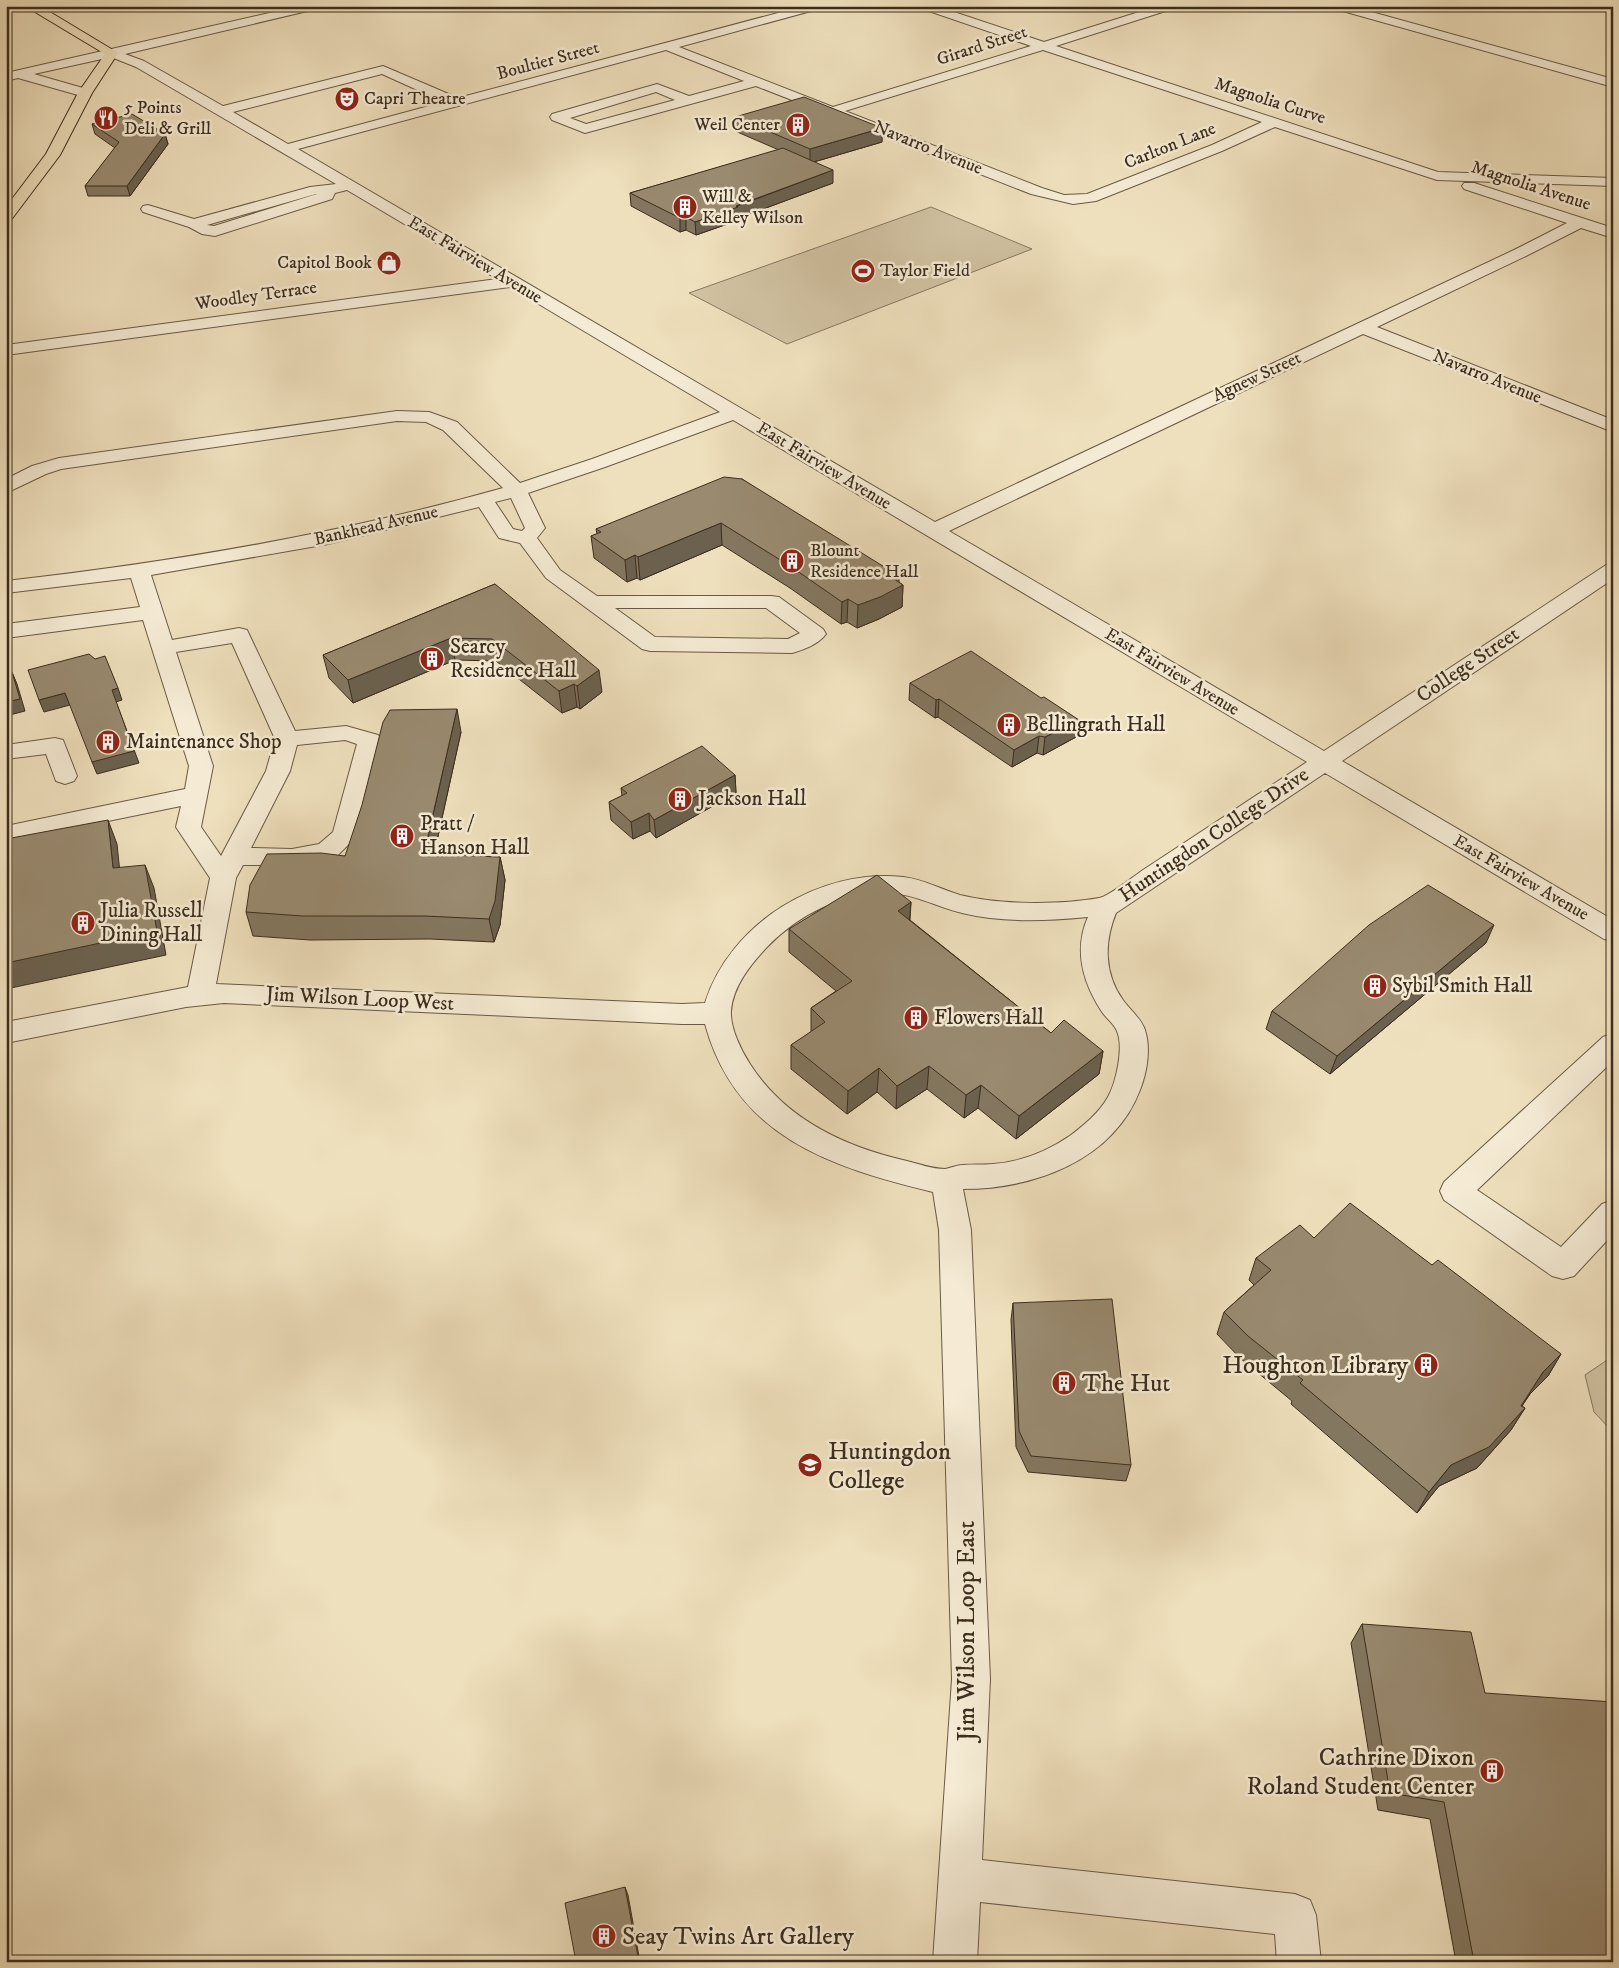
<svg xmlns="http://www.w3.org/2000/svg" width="1619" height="1968" font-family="'IM FELL DW Pica',serif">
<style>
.green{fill:#d1c2a2;stroke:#867860}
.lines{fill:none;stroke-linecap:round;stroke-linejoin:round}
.minor-casing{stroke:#695a45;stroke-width:2}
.major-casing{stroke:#3c2d1d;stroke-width:2}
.minor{fill:#f5ebd4;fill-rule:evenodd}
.major{fill:#efe0bd;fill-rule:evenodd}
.wall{fill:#847760;stroke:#3c2d1d}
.shaded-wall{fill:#6b614e;stroke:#3c2d1d}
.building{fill:#998a70;stroke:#3c2d1d}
.labels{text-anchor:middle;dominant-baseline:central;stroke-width:5;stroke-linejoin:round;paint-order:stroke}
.far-street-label{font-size:18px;fill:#3c2d1d;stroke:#f5ebd4}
.far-poi-label{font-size:18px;fill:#3c2d1d;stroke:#f5ebd4;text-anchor:start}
.poi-label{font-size:21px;fill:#3c2d1d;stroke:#f5ebd4;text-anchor:start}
.street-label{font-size:21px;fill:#3c2d1d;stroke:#f5ebd4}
.near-poi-label{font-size:25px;fill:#3c2d1d;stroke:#f5ebd4;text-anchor:start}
.near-street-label{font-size:25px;fill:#3c2d1d;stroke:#f5ebd4}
</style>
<rect width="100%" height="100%" fill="#efe0bd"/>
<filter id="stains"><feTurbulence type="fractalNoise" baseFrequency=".004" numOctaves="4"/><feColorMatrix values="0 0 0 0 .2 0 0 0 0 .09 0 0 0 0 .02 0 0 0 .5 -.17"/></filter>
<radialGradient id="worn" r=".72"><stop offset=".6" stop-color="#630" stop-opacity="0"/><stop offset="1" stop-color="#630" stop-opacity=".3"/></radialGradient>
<g class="green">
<polygon points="931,207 1032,249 787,344 689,293"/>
<polygon points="1613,1356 1613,1432 1594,1412 1585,1375"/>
</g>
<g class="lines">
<defs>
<g id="minor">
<path d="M300 6H322L316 9 125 54 144 61 223 106 383 66 458 98 804 6H824L822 8 679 47 833 107 1031 46 920 8 918 6H936L1044 42 1158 6H1177L1175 8 1056 46 1438 172 1613 178V186L1437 180 1275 127 1222 151 1096 201 1073 204 1031 194 756 86 585 133 552 120 550 117 552 114 657 84 689 96 744 81 666 50 298 149 935 522 1514 250 1567 223 1464 189 1462 186 1464 183H1474L1613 228V238L1581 228 1526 256 1377 327 1613 420V432L1363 334 949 531 1324 751 1606 565 1613 563V579L1342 761 1613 920V941L1604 939 1325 773 1116 913C1104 942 1104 974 1123 1000 1130 1010 1141 1018 1145 1030 1151 1049 1147 1072 1140 1090 1113 1161 1033 1189 963 1189L971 1230 990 1679 982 1860 1295 1894 1310 1900 1316 1915 1321 1962H1277L1275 1934 980 1902 977 1962H933L952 1679 939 1230 933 1192C830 1167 736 1137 705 1024H682L224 1003 186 1007 6 1043V1022L188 987 210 878 176 827 181 806 6 842V826L185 789 189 766 143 620 6 638V624L140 607 131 578 6 593V581C175 562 340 534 503 488L443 430 426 422 397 421 61 469 46 474 6 493V479L32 466 59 458 397 411 429 412 457 422 520 483 592 459 720 412 510 287 6 355V345L497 279 347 190 335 193 332 199 215 236 202 234 189 227 143 212 141 209 143 206 148 205 194 219 310 187 336 184 136 67 111 57 34 74 90 90 92 93 85 97 18 78 6 81V73ZM1043 50 1262 122 1212 145 1087 194 1064 195 1042 188 845 111ZM382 74 444 102 288 144 233 112ZM656 92 675 100 586 124 570 118ZM317 194 214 226 207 225 316 194ZM733 420 1307 762C1252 798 1198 834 1143 870 1134 876 1108 897 1099 898 1059 905 1000 905 960 895 940 889 923 879 903 877 820 868 730 923 705 1003L682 1004 216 984 236 878 243 865H292L336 857 358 835 382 740 378 735 346 726 295 731 247 630 239 628 172 640 151 575 328 544 479 507 499 538 520 543 546 578 642 649 650 651 792 653C803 650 819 644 826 634L823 629 779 597 771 596H597L560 570 537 538 545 528 528 493 605 467ZM511 498 525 528 522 531 513 529 495 502ZM615 608H766L800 633 788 639 655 637ZM232 643 275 739 266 771 221 856 201 827 213 766 176 652ZM345 740 357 744 333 832 319 844 292 849 251 848 290 771 297 745ZM889 893C915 894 937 907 962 913 1004 923 1046 921 1088 917 1073 951 1083 983 1102 1012 1106 1018 1113 1023 1116 1029 1125 1045 1116 1083 1108 1097 1099 1113 1084 1125 1071 1135 1048 1151 1021 1162 993 1164 983 1165 973 1164 962 1165 957 1165 951 1168 945 1169 932 1169 919 1164 907 1161 845 1147 785 1119 750 1064 741 1050 730 1028 731 1011 733 986 751 964 767 947 800 913 842 893 889 893Z"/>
<polygon points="1330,6 1350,6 1613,79 1613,87 1332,8"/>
<polygon points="55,738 63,740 77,776 74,781 65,784 56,781 46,754 6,759 6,745"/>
<polygon points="1613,1033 1613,1061 1477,1190 1561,1247 1602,1204 1613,1200 1613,1234 1574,1276 1563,1279 1552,1276 1444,1200 1440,1191 1444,1182 1603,1037"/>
</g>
<polygon id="major" points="25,6 40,6 118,53 92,93 60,155 11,220 6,221 6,207 46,154 78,93 105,54"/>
</defs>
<use href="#minor" class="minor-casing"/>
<use href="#major" class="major-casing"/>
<use href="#minor" class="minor"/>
<use href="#major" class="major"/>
</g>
<g class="wall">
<polygon points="735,117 882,128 882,142 814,162 833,183 739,218 739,220 696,235 686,230 680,232 631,206 630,193 779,150 735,131"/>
<polygon points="92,124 165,134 168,144 130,196 88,196 85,186 115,148 95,134"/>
<polygon points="742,479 903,585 902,607 879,619 857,628 847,622 841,624 790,588 722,545 640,580 637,578 627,582 594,558 591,536 597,534 596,529"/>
<polygon points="495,584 602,692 580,709 577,707 562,713 496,661 455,660 353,703 329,678 323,655"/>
<polygon points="910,683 1079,720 1076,737 1043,755 1037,753 1012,767 938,717 935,718 909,700"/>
<polygon points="461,732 434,854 500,857 505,880 500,925 494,942 430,939 310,940 253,936 246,912 345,856"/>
<polygon points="735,775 736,793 656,838 650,831 633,839 611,820 609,802 622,796 621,788"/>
<polygon points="911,902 910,920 1051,1033 1103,1051 1099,1074 1016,1139 978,1108 964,1118 927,1089 896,1109 877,1092 847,1114 791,1069 791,1045 811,1032 811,1008 836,991 789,952 789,929"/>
<polygon points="1486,943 1330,1074 1266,1029 1272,1011"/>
<polygon points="1314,1238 1432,1265 1561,1354 1548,1376 1530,1394 1522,1406 1525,1408 1511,1430 1477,1468 1439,1486 1417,1513 1291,1404 1292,1401 1240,1358 1217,1334 1224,1312 1254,1285 1249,1280 1256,1258"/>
<polygon points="1013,1303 1131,1465 1126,1481 1028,1472 1016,1447 1011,1320"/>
<polygon points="1362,1624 1485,1693 1613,1962 1456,1962 1430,1819 1378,1810 1351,1643"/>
</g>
<g class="shaded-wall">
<polygon points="882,128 882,142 810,163 810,149"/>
<polygon points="165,134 168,144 130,196 127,186"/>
<polygon points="833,170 833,183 739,218 739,220 696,235 695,222"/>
<polygon points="686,217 686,230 680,232 680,218"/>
<polygon points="721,523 722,545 640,580 638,557"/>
<polygon points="635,555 637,578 627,582 625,560"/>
<polygon points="899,576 899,587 903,585 902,607 879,619 857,628 858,605 894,579"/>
<polygon points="848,599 847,622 841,624 842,602"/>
<polygon points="451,638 455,660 353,703 348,680"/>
<polygon points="599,670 602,692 580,709 577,686"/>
<polygon points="12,672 17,684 25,711 6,716 6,702"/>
<polygon points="574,684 577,707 562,713 559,691"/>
<polygon points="118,688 122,700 116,702 139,763 97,774 92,762 112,690"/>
<polygon points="65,693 70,705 44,712 39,700"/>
<polygon points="939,699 938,717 935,718 936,700"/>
<polygon points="457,709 461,732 429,877 424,854"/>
<polygon points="1079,720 1076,737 1043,755 1045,737"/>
<polygon points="1039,736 1037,753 1012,767 1014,750"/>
<polygon points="735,775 736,793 656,838 654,820"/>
<polygon points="649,813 650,831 633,839 631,822"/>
<polygon points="108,820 117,844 122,892 113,868"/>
<polygon points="500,857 505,880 500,925 494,942 489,919"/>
<polygon points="145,865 154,888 166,955 6,989 6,963"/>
<polygon points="911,902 909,925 898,911"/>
<polygon points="1494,925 1486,943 1330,1074 1337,1056"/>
<polygon points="1103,1051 1099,1074 1016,1139 1019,1116"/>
<polygon points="929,1066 927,1089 896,1109 897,1086"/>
<polygon points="879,1068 877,1092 847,1114 848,1091"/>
<polygon points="981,1085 978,1108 964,1118 966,1095"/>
<polygon points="1561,1354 1548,1376 1530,1394 1508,1426 1525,1408 1511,1430 1477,1468 1439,1486 1417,1513 1429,1492 1451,1465 1521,1406 1543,1372"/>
<polygon points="625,1887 628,1895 640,1962 639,1962"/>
</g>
<g class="building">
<polygon points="804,97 882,128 810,149 735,117"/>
<polygon points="132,114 165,134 127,186 85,186 119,142 92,124"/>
<polygon points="783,148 833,170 736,206 738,207 695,222 686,217 680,218 630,193"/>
<polygon points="724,477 742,479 899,576 894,579 903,585 880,597 858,605 848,599 842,602 790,566 721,523 638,557 635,555 625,560 591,536 601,532 596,529"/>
<polygon points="495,584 599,670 577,686 574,684 559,691 492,639 451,638 348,680 323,655"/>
<polygon points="971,651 1041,698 1044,697 1079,720 1045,737 1039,736 1014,750 939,699 936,700 910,683"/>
<polygon points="89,654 95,659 105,656 118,688 112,690 134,751 92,762 65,693 39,700 28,670"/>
<polygon points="12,672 20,699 6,702 6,673"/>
<polygon points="457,709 424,854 500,857 495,901 489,919 424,916 303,916 246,912 250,885 267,854 321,853 345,856 362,805 383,722 390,710"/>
<polygon points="702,746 735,775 654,820 649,813 631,822 609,802 627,793 621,788"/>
<polygon points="108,820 113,868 145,865 157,931 6,963 6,839"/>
<polygon points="877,875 911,902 898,911 1051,1033 1064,1020 1103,1051 1019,1116 981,1085 966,1095 929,1066 897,1086 879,1068 848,1091 791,1045 825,1022 811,1008 852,981 789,929"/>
<polygon points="1428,885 1494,925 1337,1056 1272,1011 1369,925"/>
<polygon points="1350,1203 1432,1265 1438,1260 1561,1354 1543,1372 1521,1406 1525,1408 1489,1447 1451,1465 1429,1492 1300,1383 1303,1380 1248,1336 1224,1312 1271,1270 1256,1258 1300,1225 1314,1238"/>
<polygon points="1112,1299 1131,1465 1031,1456 1019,1431 1013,1303"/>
<polygon points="1362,1624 1471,1632 1485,1693 1613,1702 1613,1962 1474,1962 1444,1802 1390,1793"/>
<polygon points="625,1887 639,1962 576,1962 565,1903"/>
</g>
<defs>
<symbol id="theatre-disc" viewBox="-11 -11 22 22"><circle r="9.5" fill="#8f2418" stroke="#f5ebd4"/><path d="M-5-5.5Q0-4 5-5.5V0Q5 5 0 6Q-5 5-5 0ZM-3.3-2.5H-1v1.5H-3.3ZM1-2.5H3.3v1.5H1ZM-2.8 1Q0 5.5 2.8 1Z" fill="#fff"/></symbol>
<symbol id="restaurant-disc" viewBox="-11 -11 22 22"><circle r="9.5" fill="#8f2418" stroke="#f5ebd4"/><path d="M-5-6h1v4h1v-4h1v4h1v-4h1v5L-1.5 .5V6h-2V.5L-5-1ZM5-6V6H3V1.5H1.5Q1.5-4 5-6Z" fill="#fff"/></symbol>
<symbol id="building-disc" viewBox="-11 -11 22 22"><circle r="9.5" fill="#8f2418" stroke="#f5ebd4"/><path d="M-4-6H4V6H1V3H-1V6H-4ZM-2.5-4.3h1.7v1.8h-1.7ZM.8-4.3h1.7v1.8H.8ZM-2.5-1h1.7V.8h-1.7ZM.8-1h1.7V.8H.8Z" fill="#fff"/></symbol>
<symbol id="shop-disc" viewBox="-11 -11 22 22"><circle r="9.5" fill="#8f2418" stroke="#f5ebd4"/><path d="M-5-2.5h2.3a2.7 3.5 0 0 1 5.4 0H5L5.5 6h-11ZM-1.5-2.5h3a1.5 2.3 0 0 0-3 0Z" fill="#fff"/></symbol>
<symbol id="stadium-disc" viewBox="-11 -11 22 22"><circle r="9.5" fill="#8f2418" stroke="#f5ebd4"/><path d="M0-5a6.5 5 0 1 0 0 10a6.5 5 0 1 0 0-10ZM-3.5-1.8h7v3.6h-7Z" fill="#fff"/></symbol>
<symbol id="university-disc" viewBox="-11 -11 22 22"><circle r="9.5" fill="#8f2418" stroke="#f5ebd4"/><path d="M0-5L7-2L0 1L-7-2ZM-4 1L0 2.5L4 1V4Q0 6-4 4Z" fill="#fff"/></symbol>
</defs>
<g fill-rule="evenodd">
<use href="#theatre-disc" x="333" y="85" width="28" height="28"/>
<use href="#restaurant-disc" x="92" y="104" width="28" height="28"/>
<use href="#building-disc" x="784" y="111" width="28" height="28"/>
<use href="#building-disc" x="671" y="193" width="28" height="28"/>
<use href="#shop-disc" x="375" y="249" width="28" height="28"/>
<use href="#stadium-disc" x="849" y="257" width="28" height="28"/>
<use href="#building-disc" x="778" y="547" width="28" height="28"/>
<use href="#building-disc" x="418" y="645" width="28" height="28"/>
<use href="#building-disc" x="995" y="711" width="28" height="28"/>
<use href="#building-disc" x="94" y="728" width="28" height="28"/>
<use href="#building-disc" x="666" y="785" width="28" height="28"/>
<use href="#building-disc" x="388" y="822" width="28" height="28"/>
<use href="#building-disc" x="69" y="909" width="28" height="28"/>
<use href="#building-disc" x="1361" y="972" width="28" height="28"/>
<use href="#building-disc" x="902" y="1004" width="28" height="28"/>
<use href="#building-disc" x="1412" y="1351" width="28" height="28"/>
<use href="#building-disc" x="1050" y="1369" width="28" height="28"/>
<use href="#university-disc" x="796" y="1451" width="28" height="28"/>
<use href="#building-disc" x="1478" y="1757" width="28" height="28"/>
<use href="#building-disc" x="590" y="1922" width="28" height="28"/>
</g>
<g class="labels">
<g class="far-street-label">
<text transform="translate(982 46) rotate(-18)">Girard Street</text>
<text transform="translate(548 61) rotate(-15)">Boultier Street</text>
<text transform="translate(1270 101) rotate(18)">Magnolia Curve</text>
<text transform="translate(1170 146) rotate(-22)">Carlton Lane</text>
<text transform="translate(928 148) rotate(22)">Navarro Avenue</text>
<text transform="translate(1531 186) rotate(18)">Magnolia Avenue</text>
<text transform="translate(475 260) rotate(31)">East Fairview Avenue</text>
<text transform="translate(256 296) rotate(-8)">Woodley Terrace</text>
<text transform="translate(1257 377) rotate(-25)">Agnew Street</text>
<text transform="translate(1487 377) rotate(22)">Navarro Avenue</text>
<text transform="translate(824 466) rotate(31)">East Fairview Avenue</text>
<text transform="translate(376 526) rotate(-13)">Bankhead Avenue</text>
<text transform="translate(1172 672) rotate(31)">East Fairview Avenue</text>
<text transform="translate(1521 878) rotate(30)">East Fairview Avenue</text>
</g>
<g class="far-poi-label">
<text x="364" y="99">Capri Theatre</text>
<text x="124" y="108">5 Points<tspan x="124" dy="21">Deli &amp; Grill</tspan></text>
<text x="780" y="125" text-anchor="end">Weil Center</text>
<text x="702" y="197">Will &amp;<tspan x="702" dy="21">Kelley Wilson</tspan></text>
<text x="372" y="263" text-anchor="end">Capitol Book</text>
<text x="880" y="271">Taylor Field</text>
<text x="810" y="551">Blount<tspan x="810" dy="21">Residence Hall</tspan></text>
</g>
<g class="poi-label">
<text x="450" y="647">Searcy<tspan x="450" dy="24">Residence Hall</tspan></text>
<text x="1026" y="725">Bellingrath Hall</text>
<text x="126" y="742">Maintenance Shop</text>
<text x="698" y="799">Jackson Hall</text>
<text x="420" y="824">Pratt /<tspan x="420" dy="24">Hanson Hall</tspan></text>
<text x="100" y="911">Julia Russell<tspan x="100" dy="24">Dining Hall</tspan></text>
<text x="1392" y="986">Sybil Smith Hall</text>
<text x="934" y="1018">Flowers Hall</text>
</g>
<g class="street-label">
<text transform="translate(1468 665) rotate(-34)">College Street</text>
<text transform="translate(1214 835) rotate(-34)">Huntingdon College Drive</text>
<text transform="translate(360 999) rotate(3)">Jim Wilson Loop West</text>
</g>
<g class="near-poi-label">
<text x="1408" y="1365" text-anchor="end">Houghton Library</text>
<text x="1082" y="1383">The Hut</text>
<text x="828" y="1451">Huntingdon<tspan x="828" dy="29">College</tspan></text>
<text x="1474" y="1757" text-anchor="end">Cathrine Dixon<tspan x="1474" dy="29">Roland Student Center</tspan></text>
<text x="622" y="1936">Seay Twins Art Gallery</text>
</g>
<g class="near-street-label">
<text transform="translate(966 1631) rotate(-90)">Jim Wilson Loop East</text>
</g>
</g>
<rect width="1619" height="1968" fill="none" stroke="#efe0bd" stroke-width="25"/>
<rect x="8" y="8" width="1604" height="1953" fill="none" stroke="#3c2d1d" stroke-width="2.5"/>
<rect x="12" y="12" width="1594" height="1943" fill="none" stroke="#3c2d1d"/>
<rect width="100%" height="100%" filter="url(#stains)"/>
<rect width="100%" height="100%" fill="url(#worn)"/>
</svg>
